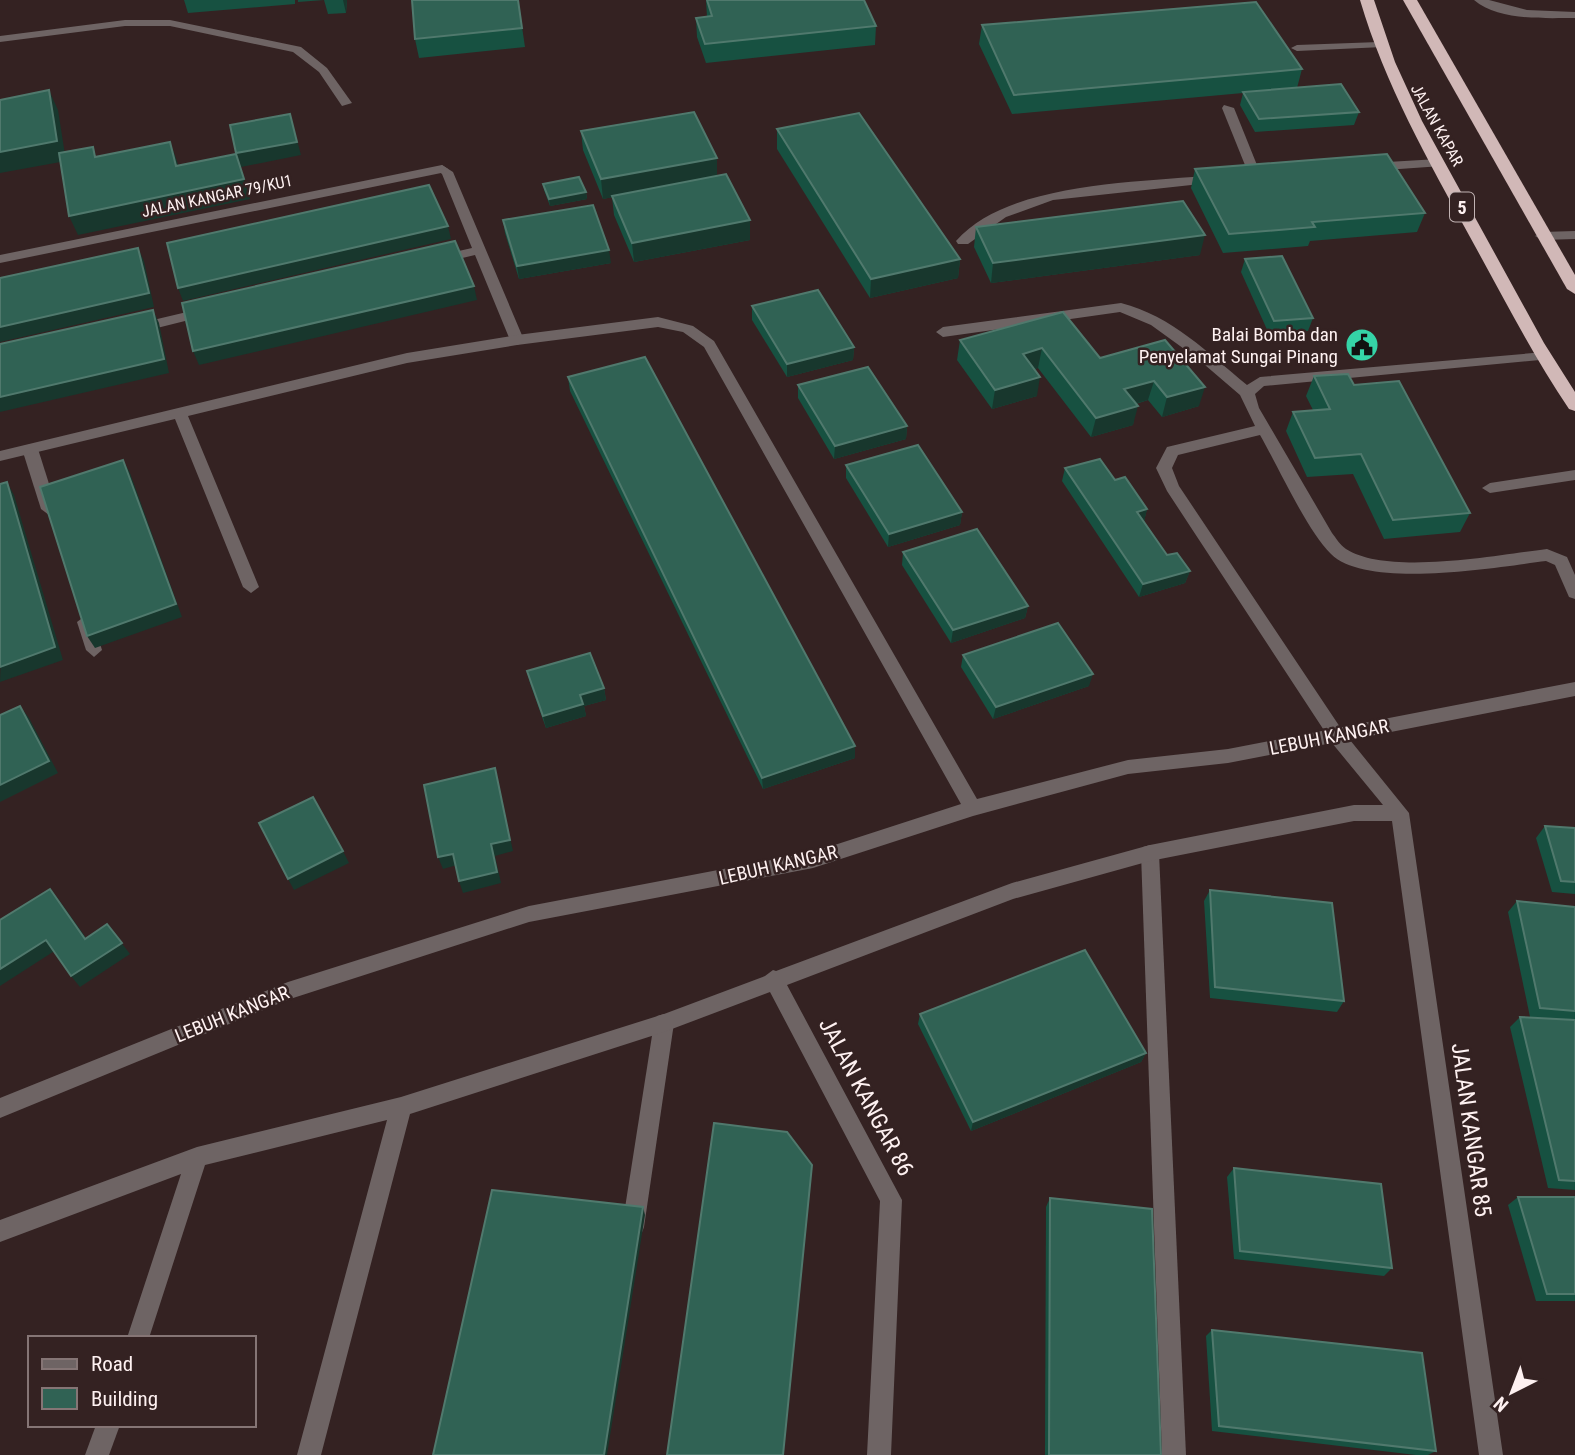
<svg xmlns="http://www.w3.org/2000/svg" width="1575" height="1455" font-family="'Roboto Condensed',sans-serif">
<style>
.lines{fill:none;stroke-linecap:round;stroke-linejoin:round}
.lane{fill:#6e6464;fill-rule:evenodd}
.street{fill:#6e6464;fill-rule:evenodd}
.highway{fill:#d1b8b7;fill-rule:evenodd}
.wall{fill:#175141}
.shaded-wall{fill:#18372d}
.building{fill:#306254;stroke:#50796d;stroke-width:2}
.labels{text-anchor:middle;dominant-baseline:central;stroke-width:5;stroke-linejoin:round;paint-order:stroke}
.far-street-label{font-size:16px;fill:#fef1f1;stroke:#342222}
.shield{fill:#342222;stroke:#c1b3b3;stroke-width:2}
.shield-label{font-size:18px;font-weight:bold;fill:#fef1f1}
.poi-label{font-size:19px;fill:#fef1f1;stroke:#342222;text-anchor:end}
.street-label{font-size:19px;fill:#fef1f1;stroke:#342222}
.near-street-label{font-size:23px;fill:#fef1f1;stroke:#342222}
</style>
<rect width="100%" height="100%" fill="#342222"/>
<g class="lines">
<g class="lane">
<polygon points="1379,42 1383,43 1383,47 1297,51 1291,48 1297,45"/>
<polygon points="1224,105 1234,108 1261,175 1259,178 1249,175 1222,108"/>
<polygon points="1438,159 1444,163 1442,166 1371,171 1365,167 1371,163"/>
<polygon points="442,165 453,172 524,340 522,343 517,345 510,340 475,255 437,264 430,260 432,257 472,248 442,174 436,169"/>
<path d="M1214 175 1220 179 1219 182 1053 200 1006 217 968 244H958L956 241C1009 181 1139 183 1214 175Z"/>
<polygon points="1575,231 1575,239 1542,240 1535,236 1542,232"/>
<path d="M1121 303C1172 316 1208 353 1247 385L1260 377 1545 352 1547 355 1540 360 1264 386 1255 394 1259 408 1332 533C1336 538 1340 545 1346 549 1388 576 1498 555 1547 549L1567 557 1575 575V599L1569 597 1555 565 1546 561C1498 567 1367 590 1331 554 1306 529 1279 468 1260 435L1178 455 1172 468 1179 486 1346 736 1343 741H1331L1167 491 1156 468 1167 447 1255 426 1240 395 1198 359 1151 325 1120 312 943 337 936 332 943 327Z"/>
<polygon points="208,307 215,311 213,314 137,333 130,328 132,325"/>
<polygon points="30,444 38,449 57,509 55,513 49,515 41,509 22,449"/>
<polygon points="1575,470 1575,480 1490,493 1482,488 1490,483"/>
<polygon points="85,616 93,622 102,650 94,657 86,650 77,622"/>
<polygon points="1150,845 1157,847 1159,853 1186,1455 1162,1455 1141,853 1143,847"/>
<polygon points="664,1014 671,1016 674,1023 644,1227 641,1235 633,1238 625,1235 622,1227 654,1023 657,1016"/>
</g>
<g class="street">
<path d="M1474 0H1489L1527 10 1575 12V18C1544 18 1499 21 1474 0Z"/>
<polygon points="125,20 170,20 301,47 327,68 352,103 342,106 319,72 293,52 170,26 125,26 0,42 0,36"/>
<polygon points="442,165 448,169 446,172 0,263 0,255"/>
<polygon points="658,317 693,326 714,341 977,799 1128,760 1228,749 1575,682 1575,696 1350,740 1409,813 1503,1455 1479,1455 1392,821 1354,821 1150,861 1013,899 787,985 902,1200 891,1455 867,1455 880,1201 770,992 664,1032 410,1114 321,1455 297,1455 387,1120 205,1165 149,1338 127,1338 181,1174 0,1242 0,1220 197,1147 401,1097 664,1014 765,976 773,970 776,971 1012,883 1150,845 1354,805 1383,805 1332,743 1228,763 1128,774 973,816 813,868 529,922 290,999 0,1118 0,1098 288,982 529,906 813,852 961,804 704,347 683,332 658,327 517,345 407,363 188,416 259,587 251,593 243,587 175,419 0,461 0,451 407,353 517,335"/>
<polygon points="96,1425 120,1425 109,1455 85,1455"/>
</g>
<g class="highway">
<path d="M1360 0H1374L1395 62 1422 121 1544 343 1575 392V411L1569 409C1532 354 1502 295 1470 237 1428 160 1385 85 1360 0Z"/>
<polygon points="1403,0 1417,0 1575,275 1575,294 1567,289"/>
</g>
</g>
<g class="wall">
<polygon points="184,0 295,0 295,4 188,13"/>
<polygon points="298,0 347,0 346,13 328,14 324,0 298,2"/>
<polygon points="518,0 525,47 419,58 415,39"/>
<polygon points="706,0 864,0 876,26 875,45 706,63 697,37 696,18 707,17"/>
<polygon points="982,25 1302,69 1297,88 1359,112 1354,125 1255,132 1240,105 1243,93 1012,114 979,44"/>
<polygon points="777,129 960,259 958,278 870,298 777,149"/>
<polygon points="581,131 717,158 717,176 750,240 634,262 614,215 612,197 603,199 583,150"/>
<polygon points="1195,169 1425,213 1417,232 1310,241 1308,246 1223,253 1191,188"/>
<polygon points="543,184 586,192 587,199 550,206 544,190"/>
<polygon points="503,220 611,263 519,279 505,233"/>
<polygon points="976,227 1200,255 991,283 974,247"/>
<polygon points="1245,259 1313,318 1308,331 1269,334 1241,272"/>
<polygon points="752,306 854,347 853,360 787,377 752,320"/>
<polygon points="1063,312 1100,358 1165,340 1199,406 1162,417 1148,400 1136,404 1133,425 1091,437 1038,368 1034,369 1037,396 992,409 957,360 960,340"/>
<polygon points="1314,376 1354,385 1470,513 1460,532 1384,539 1353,474 1307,477 1286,431 1293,412 1313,410 1306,396"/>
<polygon points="568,377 855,746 855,758 763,789 570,391"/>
<polygon points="798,385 907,426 906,439 834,459 798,398"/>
<polygon points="846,465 962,512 960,525 888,547 846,478"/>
<polygon points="1065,468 1115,480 1147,509 1144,521 1167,555 1190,571 1185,583 1139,597 1062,481"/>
<polygon points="903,552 1028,606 1025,618 951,643 902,565"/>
<polygon points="963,655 1089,686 993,719 961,667"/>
<polygon points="527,671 604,688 606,700 584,706 586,716 546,728 530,683"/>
<polygon points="1545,826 1575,828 1575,894 1552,892 1536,838"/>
<polygon points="1210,890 1344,1001 1337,1012 1210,998 1204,901"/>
<polygon points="1517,901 1575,907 1575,1190 1548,1188 1510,1027 1520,1017 1530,1017 1508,912"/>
<polygon points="920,1014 1146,1053 1141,1062 971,1131 918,1024"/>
<polygon points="1234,1168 1392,1268 1384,1276 1234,1259 1227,1177"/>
<polygon points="1518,1197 1575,1197 1575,1301 1536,1301 1508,1205"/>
<polygon points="1050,1198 1161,1455 1045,1455 1046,1207"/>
<polygon points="1212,1330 1436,1451 1428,1455 1416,1455 1212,1431 1206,1336"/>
</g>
<g class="shaded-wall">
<polygon points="343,0 347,0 346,13"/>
<polygon points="49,90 58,110 66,161 0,173 0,152"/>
<polygon points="290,114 301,155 241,167 236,153"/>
<polygon points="170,142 177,161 184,185 176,166"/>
<polygon points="236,154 250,199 78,235 69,216"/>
<polygon points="717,158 717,178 603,199 601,179"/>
<polygon points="586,192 587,199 550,206 549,199"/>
<polygon points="750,220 750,240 634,262 632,243"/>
<polygon points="448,226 451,239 183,301 178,288"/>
<polygon points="1205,235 1200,255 991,283 993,263"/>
<polygon points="138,248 144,261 154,307 0,342 0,327"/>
<polygon points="609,250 611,263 519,279 517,266"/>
<polygon points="960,259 958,278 870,298 871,279"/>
<polygon points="474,286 477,300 199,365 193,351"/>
<polygon points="153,310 159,323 169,373 0,412 0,397"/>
<polygon points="854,347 853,360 787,377 787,364"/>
<polygon points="1042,348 1038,368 1020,373 1023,354"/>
<polygon points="1040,377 1037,396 992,409 995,390"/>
<polygon points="1154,381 1148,400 1120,408 1124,389"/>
<polygon points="1205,387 1199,406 1162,417 1167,397"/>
<polygon points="1138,406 1133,425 1091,437 1096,418"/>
<polygon points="907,426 906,439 834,459 835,446"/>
<polygon points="123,460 130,473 182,617 95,648 87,636"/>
<polygon points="7,482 14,495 63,660 0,682"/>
<polygon points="1147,509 1144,522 1137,512"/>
<polygon points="962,512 960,525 888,547 889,534"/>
<polygon points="1190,571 1185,583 1139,597 1143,584"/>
<polygon points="1028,606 1025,618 951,643 953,630"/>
<polygon points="1093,674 1089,686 993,719 996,707"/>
<polygon points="604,688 606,700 584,706 586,716 546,728 543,716 580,695"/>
<polygon points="20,706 29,718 58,773 0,802 0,785"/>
<polygon points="855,746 855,758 763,789 762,778"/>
<polygon points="495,768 513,851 495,856 501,883 463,893 459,881 491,844"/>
<polygon points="343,851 349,863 294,890 288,879"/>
<polygon points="453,854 457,865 443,869 438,857"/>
<polygon points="50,889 59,900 94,949 85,939"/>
<polygon points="107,924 130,954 80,987 71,976"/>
<polygon points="46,940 56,950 0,986 0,969"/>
<polygon points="1146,1053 1141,1062 971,1131 973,1122"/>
<polygon points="643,1207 645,1215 607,1455 604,1455"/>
</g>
<g class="building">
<polygon points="412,0 518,0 522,28 415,39"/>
<polygon points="707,0 864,0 876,26 705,44 696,18 712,16"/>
<polygon points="1256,2 1302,69 1014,95 982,25"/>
<polygon points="1341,84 1359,112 1259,119 1243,92"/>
<polygon points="49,90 57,141 0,152 0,100"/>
<polygon points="694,112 717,158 601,179 581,131"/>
<polygon points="859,113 960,259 871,279 777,129"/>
<polygon points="290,114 297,142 236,153 230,125"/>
<polygon points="170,142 176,166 236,154 244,179 69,216 59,153 93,147 95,157"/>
<polygon points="1387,154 1425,213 1312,222 1315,227 1229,234 1195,169"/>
<polygon points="726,174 750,220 632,243 612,196"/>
<polygon points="579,177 586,192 549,199 543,184"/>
<polygon points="429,185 448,226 178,288 167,243"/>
<polygon points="1183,201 1205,235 993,263 976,227"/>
<polygon points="593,205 609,250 517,266 503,220"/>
<polygon points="455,241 474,286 193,351 182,303"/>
<polygon points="138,248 149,293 0,327 0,278"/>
<polygon points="1282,256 1313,318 1274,321 1245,259"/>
<polygon points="818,290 854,347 787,364 752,306"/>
<polygon points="153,310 164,359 0,397 0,344"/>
<polygon points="1063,312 1100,358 1165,340 1205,387 1167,397 1154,381 1124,389 1138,406 1096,418 1042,348 1023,354 1040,377 995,390 960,340"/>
<polygon points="645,357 855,746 762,778 568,377"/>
<polygon points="868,367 907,426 835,446 798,385"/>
<polygon points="1348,374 1354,385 1399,381 1470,513 1393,520 1361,454 1315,458 1293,412 1330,409 1314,376"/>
<polygon points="918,445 962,512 889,534 846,465"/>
<polygon points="1100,459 1115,480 1125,477 1147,509 1137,512 1167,555 1177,553 1190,571 1143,584 1065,468"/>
<polygon points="123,460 176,604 87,636 40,487"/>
<polygon points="7,482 55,647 0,667 0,484"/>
<polygon points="977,529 1028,606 953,630 903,552"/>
<polygon points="1058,623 1093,674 996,707 963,655"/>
<polygon points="590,653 604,688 580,695 583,704 543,716 527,671"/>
<polygon points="20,706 49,761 0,785 0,715"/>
<polygon points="495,768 510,840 491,844 497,872 459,881 453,854 438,857 424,785"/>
<polygon points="313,797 343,851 288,879 259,823"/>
<polygon points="1545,826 1575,828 1575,882 1561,881"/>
<polygon points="50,889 85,939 107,924 122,943 71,976 46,940 0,969 0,920"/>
<polygon points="1210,890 1332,903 1344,1001 1215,987"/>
<polygon points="1517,901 1575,907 1575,1011 1540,1008"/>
<polygon points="1085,950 1146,1053 973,1122 920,1014"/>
<polygon points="1520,1017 1575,1020 1575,1181 1559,1180"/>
<polygon points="714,1123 787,1132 812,1165 783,1455 667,1455"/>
<polygon points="1234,1168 1381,1184 1392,1268 1240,1251"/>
<polygon points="492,1190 643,1207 604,1455 433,1455"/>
<polygon points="1518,1197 1575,1197 1575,1294 1547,1294"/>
<polygon points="1050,1198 1152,1209 1161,1455 1049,1455"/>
<polygon points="1212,1330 1422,1353 1436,1451 1219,1426"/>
</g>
<defs>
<symbol id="civic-disc" viewBox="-11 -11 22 22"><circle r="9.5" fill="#35d4a7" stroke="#342222"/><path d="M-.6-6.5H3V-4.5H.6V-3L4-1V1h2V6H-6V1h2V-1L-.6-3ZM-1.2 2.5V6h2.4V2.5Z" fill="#111"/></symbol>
</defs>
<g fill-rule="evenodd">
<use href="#civic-disc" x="1343" y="326" width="38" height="38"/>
</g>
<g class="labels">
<g class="far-street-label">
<text transform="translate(1437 125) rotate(61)">JALAN KAPAR</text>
<text transform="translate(217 196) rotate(-12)">JALAN KANGAR 79/KU1</text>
</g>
<rect class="shield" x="1450" y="192.5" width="24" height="29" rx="5"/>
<g class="shield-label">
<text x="1462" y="207">5</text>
</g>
<g class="poi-label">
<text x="1338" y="334">Balai Bomba dan<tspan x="1338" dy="22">Penyelamat Sungai Pinang</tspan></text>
</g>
<g class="street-label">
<text transform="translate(1329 737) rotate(-11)">LEBUH KANGAR</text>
<text transform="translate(778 865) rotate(-13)">LEBUH KANGAR</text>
<text transform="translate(232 1014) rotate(-22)">LEBUH KANGAR</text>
</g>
<g class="near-street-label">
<text transform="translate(866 1097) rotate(62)">JALAN KANGAR 86</text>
<text transform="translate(1471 1130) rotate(82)">JALAN KANGAR 85</text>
</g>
</g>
<rect x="28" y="1336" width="228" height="91" fill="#342222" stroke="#857575" stroke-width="2"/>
<rect x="42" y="1359" width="35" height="10" fill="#6e6464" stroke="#857575" stroke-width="2"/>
<text x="91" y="1371" font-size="21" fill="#fef1f1">Road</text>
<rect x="42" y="1388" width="35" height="21" fill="#306254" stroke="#857575" stroke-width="2"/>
<text x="91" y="1406" font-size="21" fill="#fef1f1">Building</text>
<g transform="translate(1512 1392) rotate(222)" stroke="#342222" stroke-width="5" paint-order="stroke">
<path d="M0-5L12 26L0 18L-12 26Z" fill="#fef1f1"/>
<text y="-10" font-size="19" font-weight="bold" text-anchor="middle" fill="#fef1f1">N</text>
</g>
</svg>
